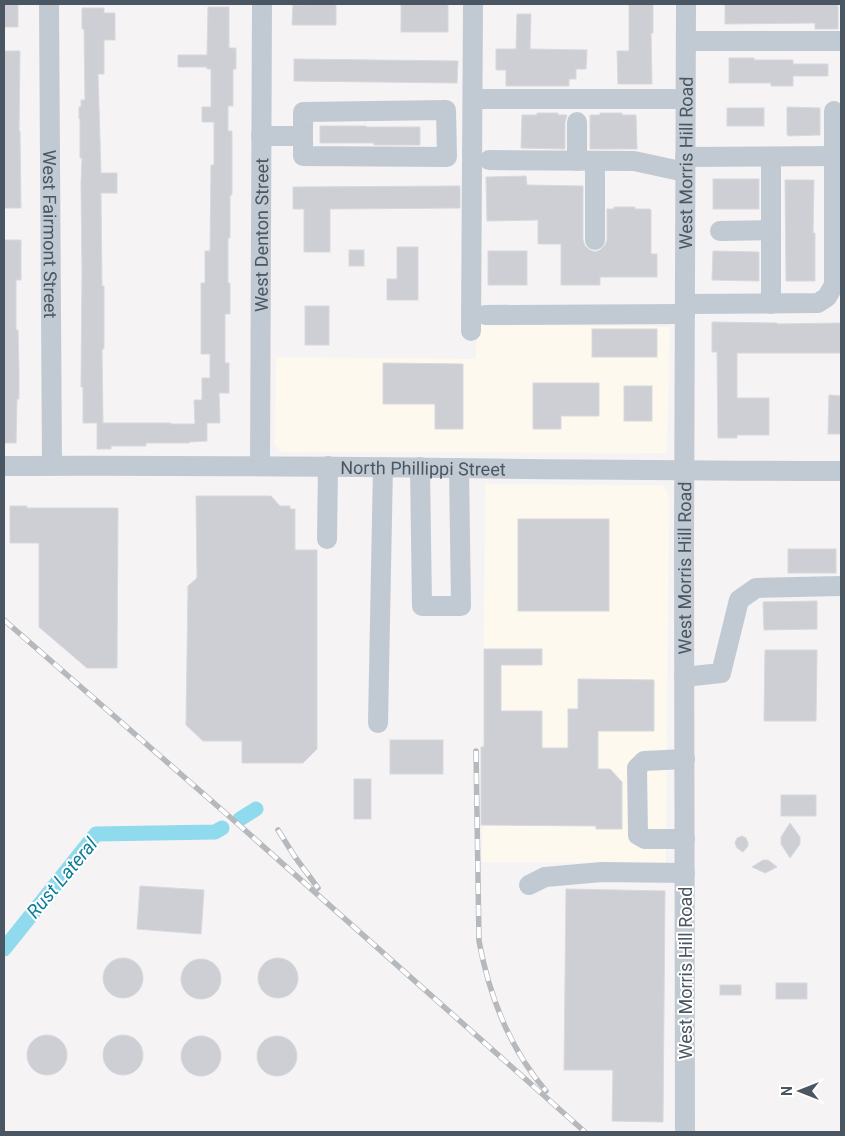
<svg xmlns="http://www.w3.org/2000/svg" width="845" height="1136" font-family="Roboto,sans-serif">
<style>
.commercial{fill:#fdf9ef}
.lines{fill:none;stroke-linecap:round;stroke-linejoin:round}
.canal{stroke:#90daee;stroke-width:15}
.building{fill:#cdcfd5;stroke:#d7d9de}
.minor{stroke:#c1cad2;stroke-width:20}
.rail-casing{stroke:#b5b8bd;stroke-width:5.5}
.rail{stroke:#fff;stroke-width:4;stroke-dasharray:11;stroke-linecap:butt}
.labels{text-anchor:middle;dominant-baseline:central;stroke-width:4;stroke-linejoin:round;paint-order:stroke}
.street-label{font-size:18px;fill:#4a5661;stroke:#fff}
.water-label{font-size:19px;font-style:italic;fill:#0c7c9b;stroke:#fff}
</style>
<rect width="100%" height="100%" fill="#f5f3f3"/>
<g class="commercial">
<polygon points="477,324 670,327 667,453 281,452 275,445 276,357 476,359"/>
<polygon points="485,484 663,485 669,496 666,863 482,862"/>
</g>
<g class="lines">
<g class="canal">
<polyline points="240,819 256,809"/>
<polyline points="4,949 96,834 215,832 222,828"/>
</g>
</g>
<g class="building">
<rect x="4" y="4" width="14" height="23"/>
<polygon points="310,4 336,4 336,25 292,25 293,5 310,5"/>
<rect x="401" y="4" width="47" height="28"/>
<polygon points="629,4 653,4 653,33 651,33 652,84 618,84 617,51 629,51"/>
<polygon points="725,4 838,4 838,29 815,29 815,23 725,24"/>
<polygon points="208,7 229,7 229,48 236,48 236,69 233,69 233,106 228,106 228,131 232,131 232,195 230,195 230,238 228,238 228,283 230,283 230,314 225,314 225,363 229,363 229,393 219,393 220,423 207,423 207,441 189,442 189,443 146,443 146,446 111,446 111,449 97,449 97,423 83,423 83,387 81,387 82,273 81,184 82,158 80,158 80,119 79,119 79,107 81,107 81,100 85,100 84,29 82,29 82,8 104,8 104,13 115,13 115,40 104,40 104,74 98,74 101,173 117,173 117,193 101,193 102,286 104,286 104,349 102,349 103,423 171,423 171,424 195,424 194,400 202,400 202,378 210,378 210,354 201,354 201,283 205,283 205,251 210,251 211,165 214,165 214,122 202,122 202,107 211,107 211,69 207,69 207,67 178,67 178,55 207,55"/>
<polygon points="517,14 531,14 530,49 587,50 586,69 576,69 576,79 569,79 569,86 506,86 506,70 496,70 496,49 516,49"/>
<polygon points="4,51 20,51 19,131 20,131 21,208 4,208"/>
<polygon points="729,58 754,58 754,60 793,60 793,64 828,64 828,76 793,76 793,86 771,86 771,83 729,83"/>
<polygon points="294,59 458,61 457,83 294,81"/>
<polygon points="787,107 820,108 820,135 788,136 788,135 787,135"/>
<rect x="727" y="108" width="37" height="18"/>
<polygon points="537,113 558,113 558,115 567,115 565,122 565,149 521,148 522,115 537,115"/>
<polygon points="600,113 622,113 622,115 636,115 637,149 590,149 590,115 600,115"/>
<polygon points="320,126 366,126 366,127 420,127 420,145 374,145 374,143 320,143"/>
<polygon points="526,176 527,185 583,186 583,240 585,246 590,250 595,252 600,250 605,245 607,240 607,209 614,209 614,207 635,207 635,209 650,209 651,211 651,254 657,254 657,277 600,277 600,285 561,285 561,244 538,244 538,220 487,221 486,177"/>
<rect x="713" y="179" width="46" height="30"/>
<polygon points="785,180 814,180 813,233 815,233 815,281 786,281"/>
<polygon points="460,186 460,208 330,209 330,252 304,252 304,209 293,209 293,187"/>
<polygon points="4,240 21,240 21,280 16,280 16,330 18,330 19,373 19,399 17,399 16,443 4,443"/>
<polygon points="397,247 418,247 418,300 387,300 387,279 397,279"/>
<rect x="349" y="250" width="15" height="16"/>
<rect x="488" y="251" width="39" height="34"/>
<polygon points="713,251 759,252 759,281 712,280"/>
<rect x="305" y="306" width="24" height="39"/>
<polygon points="712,322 777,323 777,324 841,323 841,353 737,353 737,398 769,398 769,435 737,435 737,438 718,438 717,352 712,352"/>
<rect x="592" y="329" width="65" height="28"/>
<polygon points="383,363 463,364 463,429 435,429 435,404 383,404"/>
<polygon points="533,383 599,383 599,416 561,416 561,429 533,429"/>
<rect x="624" y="386" width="28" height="35"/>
<polygon points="829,395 841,396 841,434 828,434"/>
<polygon points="196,496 271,496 280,506 290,506 290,509 295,509 295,550 317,550 317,749 303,763 242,763 242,741 203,741 186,725 188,586 197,578"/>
<polygon points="10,506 27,506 27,508 118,508 117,668 87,668 39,627 39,543 10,543"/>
<rect x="518" y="519" width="91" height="92"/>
<rect x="788" y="549" width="48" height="24"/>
<polygon points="817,601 817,629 764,630 763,602"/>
<polygon points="484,649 542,649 542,665 501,665 501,711 542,711 542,748 568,748 568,709 578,709 578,679 654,680 654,731 598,731 598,769 610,769 622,782 622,829 596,829 596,826 481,825 481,747 484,747"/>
<polygon points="765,650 817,650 816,721 764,721"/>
<rect x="390" y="740" width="53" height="34"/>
<rect x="354" y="779" width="17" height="40"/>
<rect x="781" y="795" width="35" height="21"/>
<polygon points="790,823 800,837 800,844 790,858 781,844 781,837"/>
<polygon points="742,836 746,838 748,843 748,846 743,852 737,848 735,843 737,838"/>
<polygon points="763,860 768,860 777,867 765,873 752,867"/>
<polygon points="140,886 204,890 201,934 137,929"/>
<polygon points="566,889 665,891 663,1122 612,1121 613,1070 564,1070"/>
<circle cx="278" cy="978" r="20"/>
<circle cx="123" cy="978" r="20"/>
<circle cx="201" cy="979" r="20"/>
<rect x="776" y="983" width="31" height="16"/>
<rect x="720" y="985" width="21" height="10"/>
<circle cx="47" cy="1055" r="20"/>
<circle cx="123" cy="1055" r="20"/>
<circle cx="277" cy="1056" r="20"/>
<circle cx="201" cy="1056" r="20"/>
</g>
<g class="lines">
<g class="minor">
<path id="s1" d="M49 4 52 465"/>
<polyline points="686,41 841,41"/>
<polyline points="473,99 685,99"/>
<polyline points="577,122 577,161"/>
<polyline points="261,136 303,136 303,156 447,157 446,110 303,112 303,136"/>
<polyline points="685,157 834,156"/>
<polyline points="771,157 771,304"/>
<polyline points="489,160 634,161 685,172"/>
<polyline points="720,231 771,230"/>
<polyline points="595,240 595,161"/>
<polyline points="685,304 818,303 827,297 834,285 834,111"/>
<polyline points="485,315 685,314"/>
<polyline points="471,331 473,4"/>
<path id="s2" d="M4 466C283 464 562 471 841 471"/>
<path id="s3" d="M260 466 262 4"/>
<polyline points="420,467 422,606 461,606 459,468"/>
<polyline points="327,539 328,466"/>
<polyline points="684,677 721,673 739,600 756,588 841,586"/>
<polyline points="378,723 383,467"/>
<polyline points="685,759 644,761 637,768 638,835 645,839 685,839"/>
<polyline points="529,885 545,877 602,872 685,873"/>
<path id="s4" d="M685 1132 684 544 686 4"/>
</g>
<defs>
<g id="rail">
<polyline points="4,620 238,824 585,1132"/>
<path d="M476 751 479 941C489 995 510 1049 546 1091"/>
<polyline points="278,830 295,857 318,888"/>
</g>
</defs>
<use href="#rail" class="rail-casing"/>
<use href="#rail" class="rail"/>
</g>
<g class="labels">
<g class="street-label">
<text stroke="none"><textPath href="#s4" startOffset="969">West Morris Hill Road</textPath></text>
<text stroke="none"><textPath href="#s1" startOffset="230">West Fairmont Street</textPath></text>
<text stroke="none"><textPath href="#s3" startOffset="231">West Denton Street</textPath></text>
<text stroke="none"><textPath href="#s2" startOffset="419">North Phillippi Street</textPath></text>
<text stroke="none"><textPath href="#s4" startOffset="564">West Morris Hill Road</textPath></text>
<text transform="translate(685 973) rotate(-90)">West Morris Hill Road</text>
</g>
<g class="water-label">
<text transform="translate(62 878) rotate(-50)">Rust Lateral</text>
</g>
</g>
<rect width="845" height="1136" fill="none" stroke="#4a5661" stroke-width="10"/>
<g transform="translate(800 1091) rotate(270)" stroke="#ffffff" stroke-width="4" paint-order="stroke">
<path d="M0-4L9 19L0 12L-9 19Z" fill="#4a5661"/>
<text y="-8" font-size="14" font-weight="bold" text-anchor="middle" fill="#4a5661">N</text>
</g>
</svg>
